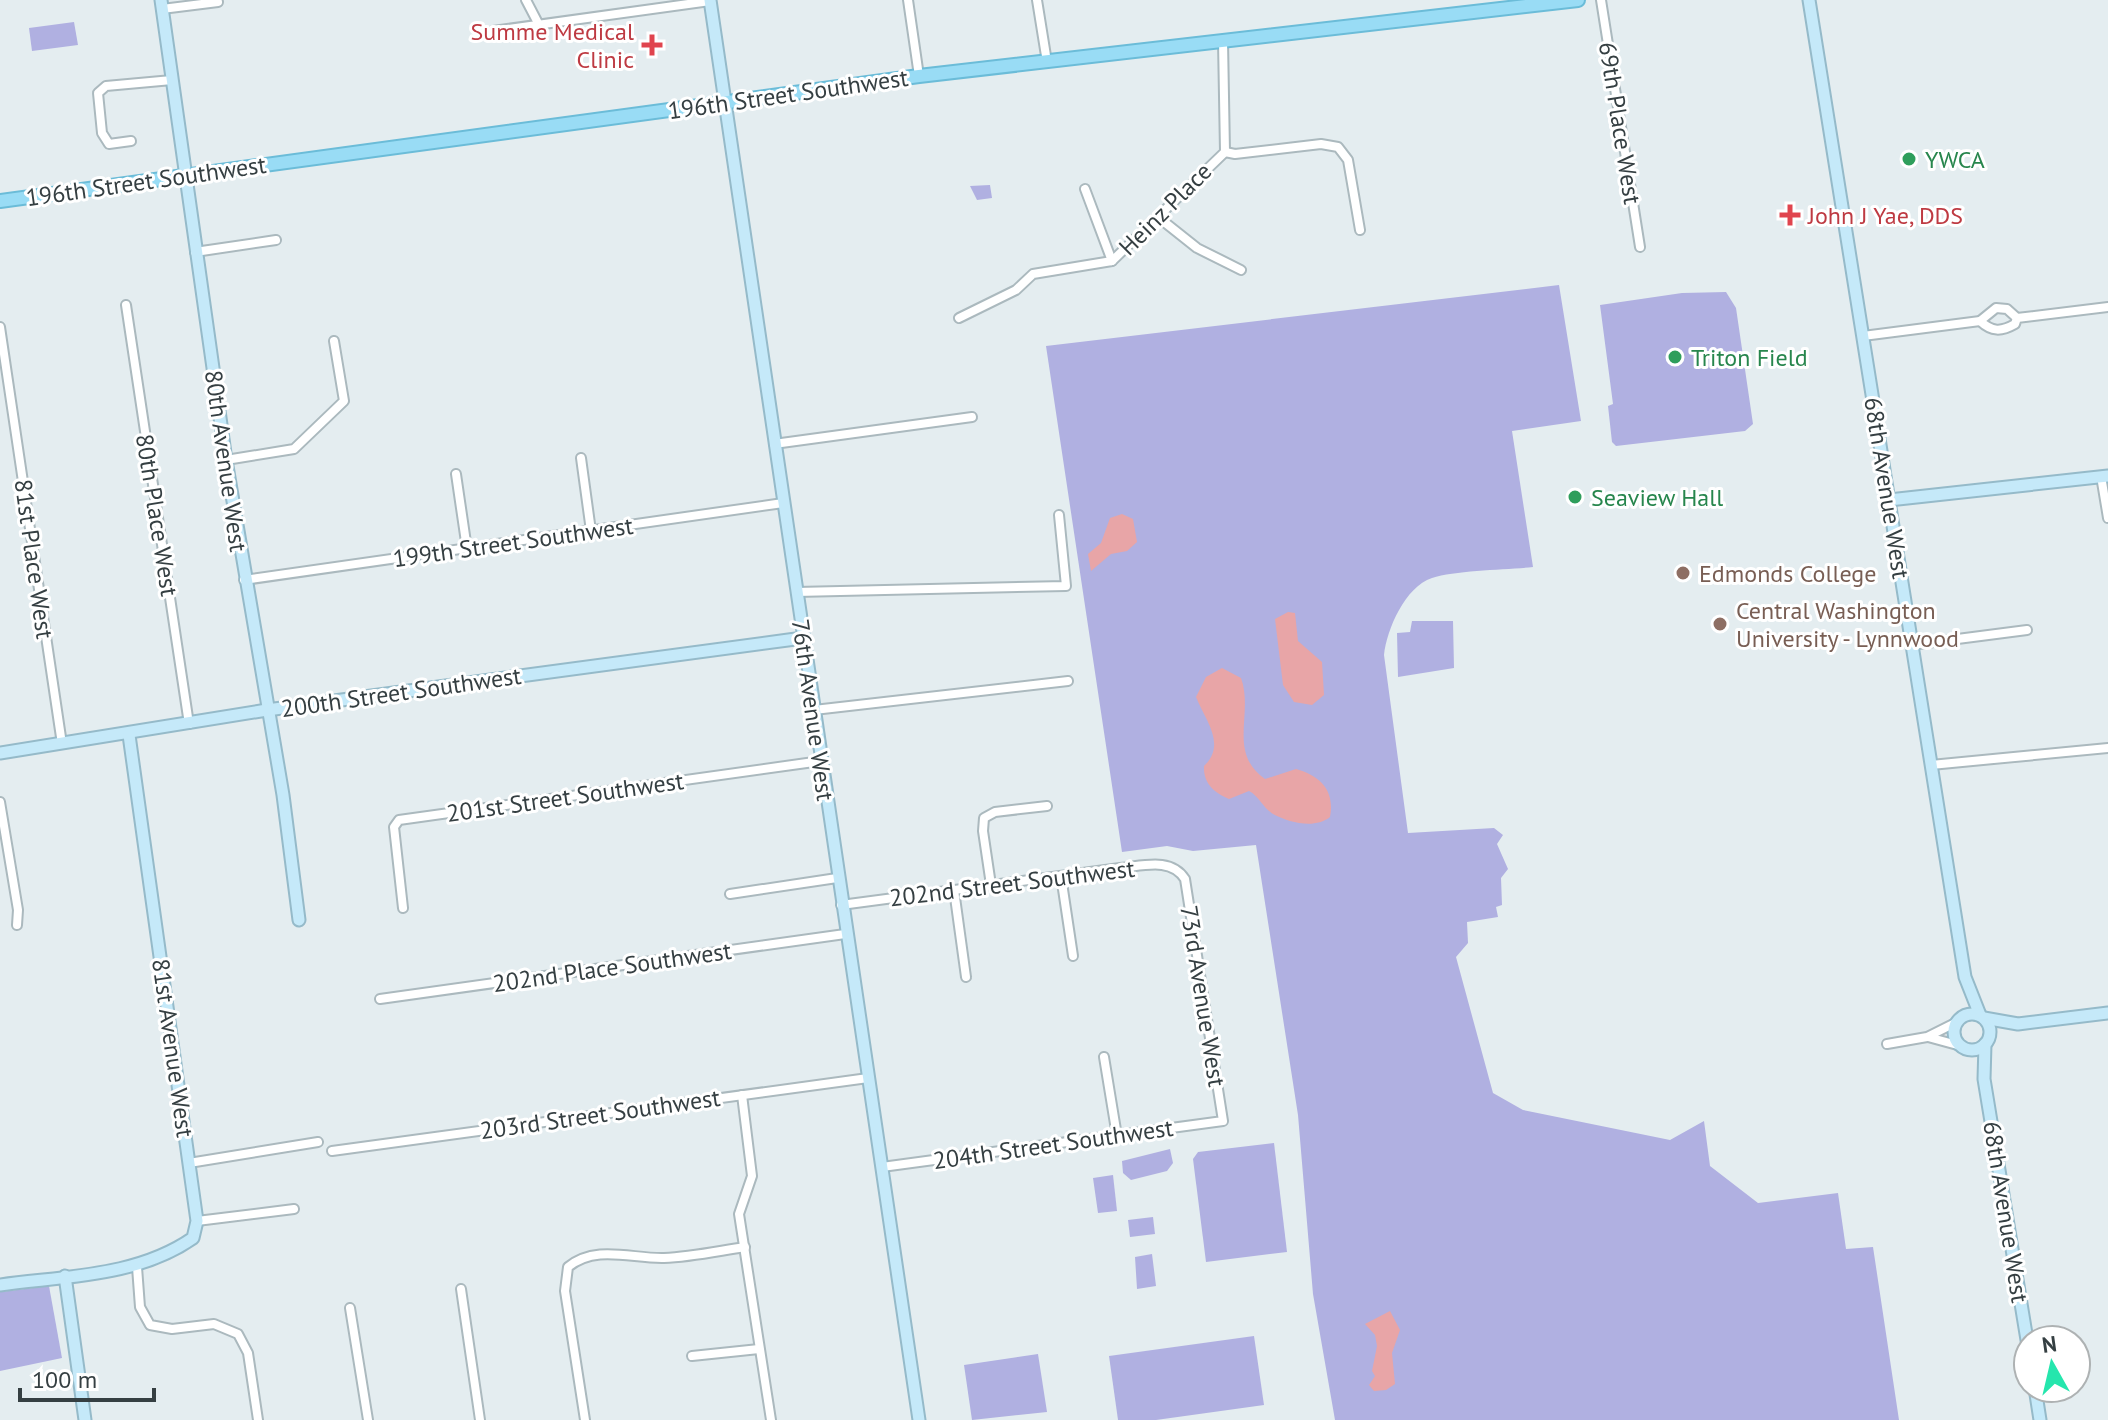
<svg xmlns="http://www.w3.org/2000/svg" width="2108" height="1420" font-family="'PT Sans',sans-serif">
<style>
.green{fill:#b0b0e1}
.water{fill:#e8a5a7}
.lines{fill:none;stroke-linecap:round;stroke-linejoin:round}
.street-casing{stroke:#abb9be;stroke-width:12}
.secondary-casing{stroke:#95bac9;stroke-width:15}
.primary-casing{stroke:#6bbcd8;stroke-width:16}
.street{stroke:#fff;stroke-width:8}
.secondary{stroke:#c5e9f9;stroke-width:11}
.primary{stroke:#99dcf5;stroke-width:12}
.health-dot{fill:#e0444e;stroke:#fff;stroke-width:3}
.leisure-dot{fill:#2e9e5b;stroke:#fff;stroke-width:3}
.education-dot{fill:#8d6e63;stroke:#fff;stroke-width:3}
.labels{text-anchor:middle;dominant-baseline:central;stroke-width:6;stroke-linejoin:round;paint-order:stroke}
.health-label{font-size:24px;fill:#be3a42;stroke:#fff;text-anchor:end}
.street-label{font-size:24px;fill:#353f42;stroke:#fff}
.leisure-label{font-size:24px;fill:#27864d;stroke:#fff;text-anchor:start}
.education-label{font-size:24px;fill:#785e54;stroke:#fff;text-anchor:start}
</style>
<rect width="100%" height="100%" fill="#e4edf0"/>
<g class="green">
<polygon points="74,22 78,45 32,51 29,28"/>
<polygon points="990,185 992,198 977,200 970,186"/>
<path d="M1559 285 1581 421 1512 431 1533 567C1506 570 1456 570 1432 578 1405 587 1387 629 1384 655L1408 833 1494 828 1503 835 1497 844 1508 869 1501 878 1502 905 1496 907 1498 917 1467 922 1468 943 1456 957 1493 1093 1523 1110 1670 1140 1704 1121 1710 1166 1758 1203 1838 1193 1846 1249 1873 1247 1899 1420H1335L1313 1294 1298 1115 1256 845 1193 851 1167 846 1122 852 1046 346Z"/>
<polygon points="1726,292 1736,308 1753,424 1745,431 1616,446 1612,442 1608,406 1613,404 1600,305 1682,293"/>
<polygon points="1412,621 1453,621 1454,668 1398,677 1397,633 1410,632"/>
<polygon points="1274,1143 1287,1252 1206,1262 1193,1159 1198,1152"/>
<polygon points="1170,1149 1173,1163 1167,1171 1131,1180 1123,1173 1122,1161"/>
<polygon points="1113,1175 1117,1211 1098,1213 1093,1178"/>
<polygon points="1153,1217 1155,1234 1130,1237 1128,1220"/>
<polygon points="1152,1254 1156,1286 1137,1289 1135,1257"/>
<polygon points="49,1286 62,1358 0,1371 0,1292"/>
<polygon points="1254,1336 1264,1405 1156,1420 1118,1420 1109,1356"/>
<polygon points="1038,1354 1047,1412 972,1420 964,1365"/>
</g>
<g class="water">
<polygon points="1122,514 1133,519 1137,542 1127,551 1111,554 1091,571 1088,554 1101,543 1110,518"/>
<polygon points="1288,612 1295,613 1298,641 1322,662 1324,695 1312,705 1294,702 1283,685 1275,619"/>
<path d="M1222 668 1241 678C1254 714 1227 752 1265 779L1296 769C1321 776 1335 791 1330 817 1315 829 1290 823 1273 814 1263 808 1259 796 1249 791L1229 799C1214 793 1203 783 1204 766 1227 744 1205 720 1196 697L1206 677Z"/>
<polygon points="1390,1311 1400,1330 1392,1353 1395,1384 1386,1390 1374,1391 1369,1385 1375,1376 1372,1371 1377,1346 1375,1335 1365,1324"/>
</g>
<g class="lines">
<defs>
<g id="street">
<polyline points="526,0 538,23"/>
<polyline points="908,0 919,76"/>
<polyline points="1037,0 1047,62"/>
<polyline points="1601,0 1640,247"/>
<polyline points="162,9 218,2"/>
<polyline points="493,31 710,1"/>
<polyline points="131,141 109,144 102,133 98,93 106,86 172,80"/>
<polyline points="1225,152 1235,154 1321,144 1338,147 1348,160 1360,230"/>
<polyline points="1085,189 1112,261"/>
<polyline points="1158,217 1197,248 1241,270"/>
<polyline points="195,252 276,240"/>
<polyline points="126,305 189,724"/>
<polyline points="959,318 1016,290 1033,274 1112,261 1225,152 1223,41"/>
<path d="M1980 321C1992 332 2001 332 2015 324L2017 318 2108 307"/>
<polyline points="0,327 62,744"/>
<polyline points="1863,336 1980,321 1996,308 2007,309 2017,318"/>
<polyline points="774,444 972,417"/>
<polyline points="581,458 591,531"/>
<polyline points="226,460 294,449 344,401 334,341"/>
<polyline points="456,474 467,549"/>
<polyline points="2101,476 2108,518"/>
<polyline points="244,580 783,503"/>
<polyline points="796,592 1066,586 1059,515"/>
<polyline points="1911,645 2027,630"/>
<polyline points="814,710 1068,681"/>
<polyline points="1931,765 2108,748"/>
<polyline points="0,802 18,910 17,925"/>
<polyline points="1061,876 1073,956"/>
<polyline points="991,885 983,831 984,818 995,812 1047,806"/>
<polyline points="954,890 966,977"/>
<polyline points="730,894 837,878"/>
<path d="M841 905 1120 868C1143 866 1171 857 1185 879L1223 1121 882 1167"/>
<polyline points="403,908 394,827 399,820 821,761"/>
<polyline points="380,999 845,934"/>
<polyline points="1928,1037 1961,1046"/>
<polyline points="1887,1044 1927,1037 1957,1022"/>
<polyline points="1104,1057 1117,1136"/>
<polyline points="742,1095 752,1176 739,1214 771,1420"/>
<polyline points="332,1151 868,1078"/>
<polyline points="189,1163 318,1142"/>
<polyline points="197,1221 294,1209"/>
<polyline points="137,1267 140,1307 150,1325 172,1329 214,1324 238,1334 248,1353 258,1420"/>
<polyline points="461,1289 480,1420"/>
<polyline points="350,1308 368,1420"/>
<polyline points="692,1356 759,1349"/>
<path d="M585 1420 565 1291 568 1267C596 1244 632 1259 664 1258 691 1257 718 1251 745 1247"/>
</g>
<g id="secondary">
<polyline points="161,0 226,460 283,795 299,920"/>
<polyline points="710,0 919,1420"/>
<polyline points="1809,0 1965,977 1980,1015"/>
<polyline points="1889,500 2108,476"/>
<polyline points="0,753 267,710 803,638"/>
<circle cx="1972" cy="1032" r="18"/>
<polyline points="1984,1018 2018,1024 2108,1013"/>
<polyline points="1985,1044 1984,1079 2028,1346"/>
<polyline points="65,1276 85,1420"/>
<path d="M0 1285C65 1276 137 1277 193 1238L197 1221 129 735"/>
<polyline points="2035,1388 2040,1420"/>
</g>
<polyline id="primary" points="0,201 919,76 1578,0"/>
</defs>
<use href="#street" class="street-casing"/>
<use href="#secondary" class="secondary-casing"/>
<use href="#primary" class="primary-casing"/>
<use href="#street" class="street"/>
<use href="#secondary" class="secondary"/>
<use href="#primary" class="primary"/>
</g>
<g class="health-dot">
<path d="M648 33h8v8h8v8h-8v8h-8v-8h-8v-8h8z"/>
<path d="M1786 203h8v8h8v8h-8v8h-8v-8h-8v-8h8z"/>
</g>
<g class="leisure-dot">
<circle cx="1909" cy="159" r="8"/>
<circle cx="1675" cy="357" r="8"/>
<circle cx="1575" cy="497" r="8"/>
</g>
<g class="education-dot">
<circle cx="1683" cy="573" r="8"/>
<circle cx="1720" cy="624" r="8"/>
</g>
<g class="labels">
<g class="health-label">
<text x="634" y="31">Summe Medical<tspan x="634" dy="28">Clinic</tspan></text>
<text x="1808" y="215" text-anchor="start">John J Yae, DDS</text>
</g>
<g class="street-label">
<text transform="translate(788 94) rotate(-8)">196th Street Southwest</text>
<text transform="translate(1620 123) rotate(81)">69th Place West</text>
<text transform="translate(146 181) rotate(-8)">196th Street Southwest</text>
<text transform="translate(1165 209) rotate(-45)">Heinz Place</text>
<text transform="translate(226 461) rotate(82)">80th Avenue West</text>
<text transform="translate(1887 488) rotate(81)">68th Avenue West</text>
<text transform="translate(157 515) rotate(81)">80th Place West</text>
<text transform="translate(513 542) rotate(-8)">199th Street Southwest</text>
<text transform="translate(34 559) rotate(82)">81st Place West</text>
<text transform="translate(401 692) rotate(-8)">200th Street Southwest</text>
<text transform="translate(813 710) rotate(82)">76th Avenue West</text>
<text transform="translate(565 797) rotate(-8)">201st Street Southwest</text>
<text transform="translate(1012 883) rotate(-7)">202nd Street Southwest</text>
<text transform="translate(612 967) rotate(-8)">202nd Place Southwest</text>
<text transform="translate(1203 996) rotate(81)">73rd Avenue West</text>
<text transform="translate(173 1048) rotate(82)">81st Avenue West</text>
<text transform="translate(600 1114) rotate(-8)">203rd Street Southwest</text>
<text transform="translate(1053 1144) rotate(-8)">204th Street Southwest</text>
<text transform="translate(2006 1212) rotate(81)">68th Avenue West</text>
</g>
<g class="leisure-label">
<text x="1925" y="159">YWCA</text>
<text x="1691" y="357">Triton Field</text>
<text x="1591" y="497">Seaview Hall</text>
</g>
<g class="education-label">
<text x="1699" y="573">Edmonds College</text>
<text x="1736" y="610">Central Washington<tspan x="1736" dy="28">University - Lynnwood</tspan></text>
</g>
</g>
<g transform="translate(2052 1364) rotate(352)"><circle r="38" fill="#ffffff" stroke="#aeb2b3" stroke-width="2"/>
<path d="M0-6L14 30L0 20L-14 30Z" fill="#25e6ad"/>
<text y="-12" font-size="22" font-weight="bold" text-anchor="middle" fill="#353f42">N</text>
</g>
<path d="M20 1388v12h134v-12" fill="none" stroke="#353f42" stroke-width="4"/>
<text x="32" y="1388" font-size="24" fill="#353f42" stroke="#ffffff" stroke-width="6" paint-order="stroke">100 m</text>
</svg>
